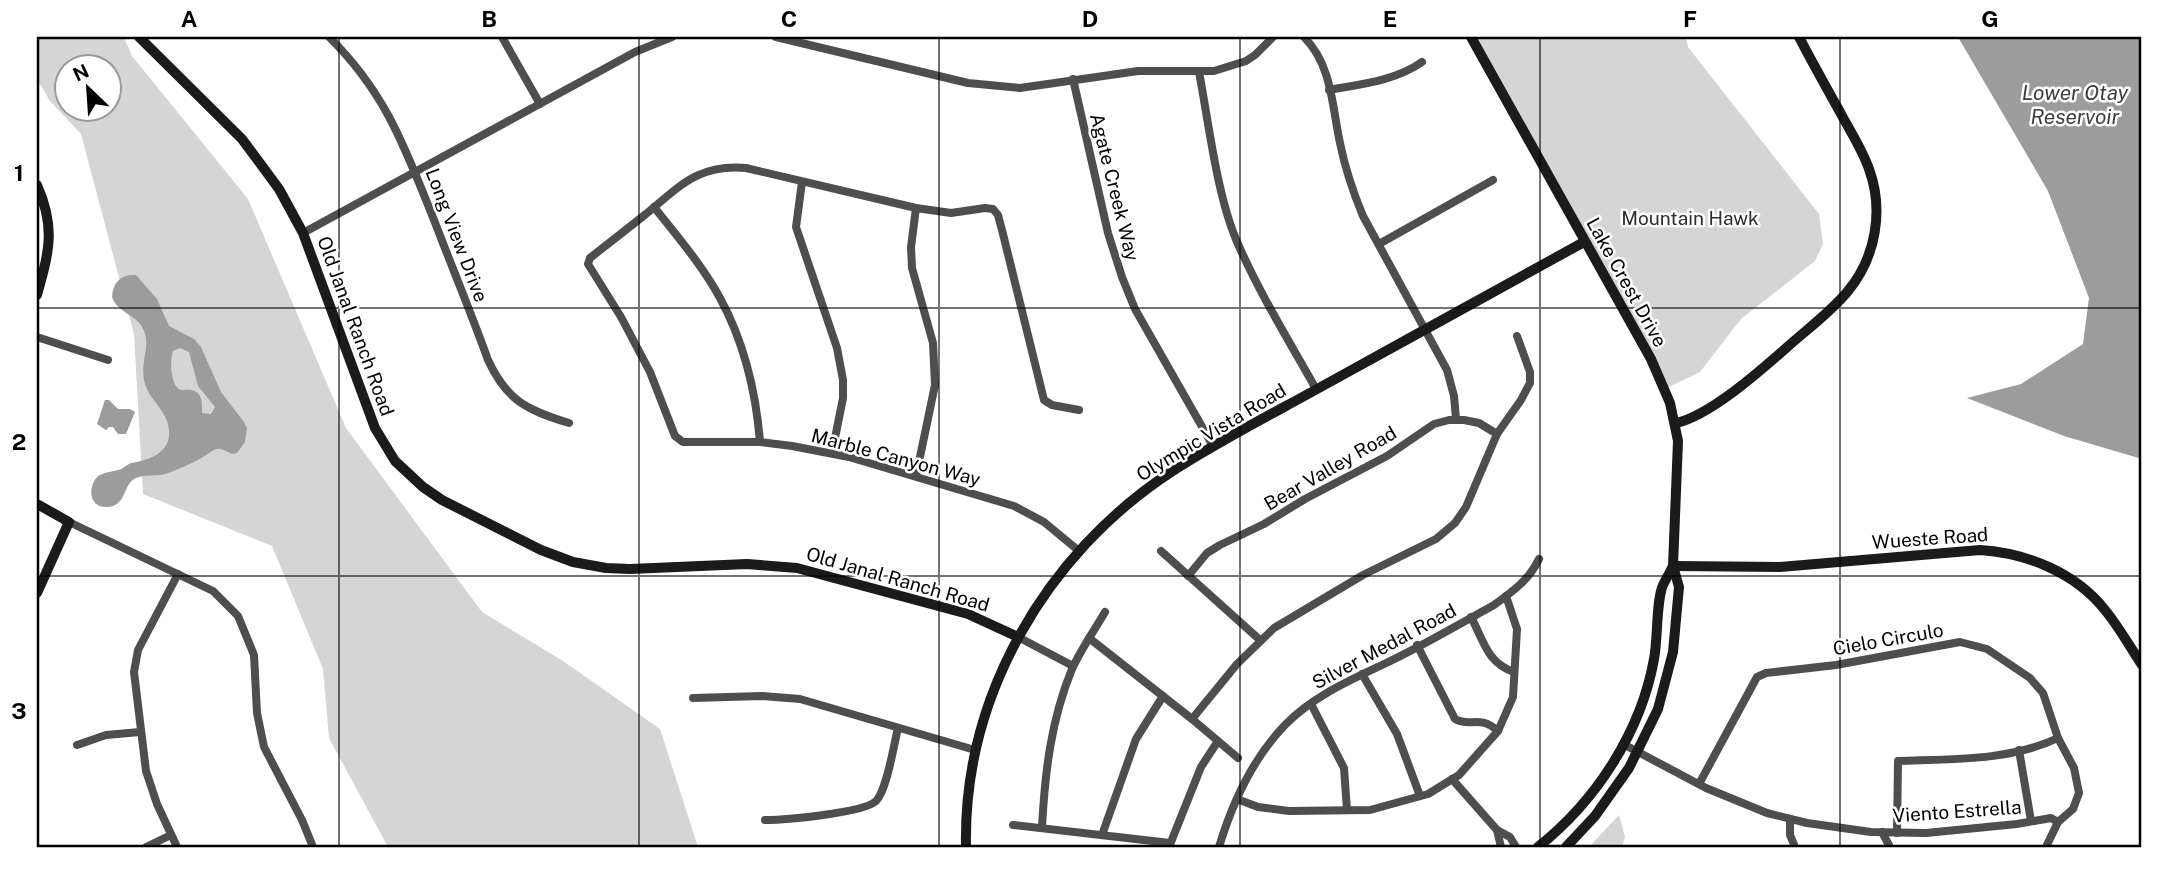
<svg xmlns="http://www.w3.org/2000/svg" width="2179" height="884" font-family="'Public Sans',sans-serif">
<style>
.green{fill:#d5d5d5;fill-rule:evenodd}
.water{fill:#9c9c9c;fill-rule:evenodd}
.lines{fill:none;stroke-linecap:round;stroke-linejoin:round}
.street{stroke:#4e4e4e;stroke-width:8}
.secondary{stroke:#1b1b1b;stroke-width:10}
.grid{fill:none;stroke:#000;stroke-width:2;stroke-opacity:0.55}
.labels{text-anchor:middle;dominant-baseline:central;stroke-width:5;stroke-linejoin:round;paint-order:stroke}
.street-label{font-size:19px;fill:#000;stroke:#fff}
.park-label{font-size:19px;fill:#2c2c2c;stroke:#fff}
.water-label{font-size:21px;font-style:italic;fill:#3d3d3d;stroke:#fff}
.neatline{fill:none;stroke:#000;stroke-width:2.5}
.grid-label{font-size:23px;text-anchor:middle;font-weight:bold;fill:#000}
</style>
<rect width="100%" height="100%" fill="#fff"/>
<g class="green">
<path d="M37 37H124L132 56 248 199 346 428 482 612 563 661 660 729 698 847H388L329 738 323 669 272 546 143 494 134 334 81 134 50 101 37 79ZM66 66H108V108H66Z"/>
<polygon points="1470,37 1686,37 1688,47 1819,214 1823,244 1815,261 1741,319 1700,372 1665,389"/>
<polygon points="1619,815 1625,837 1622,847 1589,847"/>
</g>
<g class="water">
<polygon points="1958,37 2142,37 2142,459 2064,436 1967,398 2021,384 2083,344 2089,298 2048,191"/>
<path d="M136 275 157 299 169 326 194 339 201 347 221 392 244 422 247 428 245 442 237 453 232 454C227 452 222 448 217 449 212 450 207 455 203 457 193 463 179 469 168 473 158 477 146 474 136 478 124 483 126 502 113 506 91 512 85 490 98 476 105 472 111 472 118 470 124 469 126 464 132 463 155 459 176 449 167 421 162 407 149 398 145 384 139 363 151 346 144 331 138 314 118 314 112 297 113 282 121 274 136 275ZM180 348 189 352 198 386 215 407 211 414 202 413C202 403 203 392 191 390 186 389 183 391 179 389 170 383 170 359 173 351Z"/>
<polygon points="105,400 109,400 118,409 130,409 135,412 126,434 118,434 113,427 109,427 106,430 97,424"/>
</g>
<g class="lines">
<g class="street">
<path d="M329 37C386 93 405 148 434 220 452 267 471 313 488 360 507 401 527 410 569 423"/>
<polyline points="502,37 540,104"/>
<polyline points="776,37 968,83 1020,88 1138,71 1214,71 1246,61 1255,55 1273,37"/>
<path d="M1304 37C1332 65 1332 106 1340 143 1345 168 1353 192 1363 216L1447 370 1454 396 1456 419"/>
<path d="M1199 72C1209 124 1217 197 1238 244 1260 294 1289 341 1316 389"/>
<polyline points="1073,79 1108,233 1122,277 1135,309 1213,446"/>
<path d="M1329 90C1361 84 1395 81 1422 62"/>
<polyline points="802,182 796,227 837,348 843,380 843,398 832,453"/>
<path d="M654 207C677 236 702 265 720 298 744 342 756 393 760 442"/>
<polyline points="916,208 911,247 912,268 933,343 935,385 916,476"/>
<polyline points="303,233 635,52 672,37"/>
<polyline points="1379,244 1493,180"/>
<polyline points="37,337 108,360"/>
<polyline points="69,522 213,591 238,616 254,655 257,713 264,747 302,820 313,847"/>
<path d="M1079 551 1044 522 1014 506 849 457 792 446 760 442H683L675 436 650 372 621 317 588 264 590 258C609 243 627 229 646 214 680 186 698 164 746 168L916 208 951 213 985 208 993 209 998 215 1003 234 1044 400 1052 405 1079 410"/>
<polyline points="1161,551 1260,640"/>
<polyline points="1188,576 1207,553 1220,545 1264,524 1305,499 1387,456 1434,424 1449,420 1464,420 1479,423 1497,434"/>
<path d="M1471 617C1484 641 1487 663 1514 672"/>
<polyline points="1018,637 1073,666"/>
<polyline points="1089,638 1192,719 1238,758"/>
<path d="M1417 645 1455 719C1471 728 1478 714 1498 731"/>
<polyline points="1362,674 1397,734 1420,796"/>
<polyline points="693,698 762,696 800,699 975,750"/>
<polyline points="1311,704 1344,768 1347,810"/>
<polyline points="1192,719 1237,664 1274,628 1363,575 1436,539 1455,523 1466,507 1497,434 1521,400 1530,383 1530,372 1517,336"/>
<polyline points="1623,744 1706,788 1767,813 1807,823 1871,832 1926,833 2017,824 2051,818 2058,822"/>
<polyline points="77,745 106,735 140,732"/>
<polyline points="2019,750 2031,821"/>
<polyline points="1452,779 1497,830 1510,837 1516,847"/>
<polyline points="1699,784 1757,677 1766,673 1836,665 1960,642 1987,649 2030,678 2043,693 2058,738 2074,768 2079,793 2073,809 2058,822 2046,847"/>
<polyline points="1237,799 1258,807 1289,811 1370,810 1428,794 1459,775 1498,731 1513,697 1517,629 1506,596"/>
<polyline points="1790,819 1790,835 1795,847"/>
<path d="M765 820C784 820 864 813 876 801 887 790 894 744 898 728"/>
<polyline points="1013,825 1170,843"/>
<path d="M1042 827C1045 772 1051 720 1072 669 1081 649 1094 631 1105 612"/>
<polyline points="1497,830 1501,847"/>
<polyline points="1882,832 1890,847"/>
<path d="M1897 833 1898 761C1951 759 2010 761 2058 738"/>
<polyline points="1102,835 1136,739 1163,696"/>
<polyline points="146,847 171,835"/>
<polyline points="177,847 157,804 146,771 134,672 138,650 178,574"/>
<polyline points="1169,847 1201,767 1218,741"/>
<path d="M1219 847C1232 804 1253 758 1285 725 1311 698 1346 682 1380 666 1419 648 1456 626 1494 605 1512 592 1530 579 1539 559"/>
</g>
<g class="secondary">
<polyline points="139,37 242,139 279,189 303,233 375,428 395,461 423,487 442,500 541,550 573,562 606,568 630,569 747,564 797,568 968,614 1018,637"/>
<polyline points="1471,37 1651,359 1670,403 1678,441 1673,566 1679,587 1673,652 1658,709 1629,768 1595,816 1566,847"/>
<path d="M37 185C56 228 49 252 37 295"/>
<path d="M1676 423C1709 416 1759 372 1785 349 1806 330 1831 312 1848 291 1876 257 1884 210 1869 169 1862 149 1850 131 1840 112 1826 87 1812 62 1799 37"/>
<polyline points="37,504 69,522 37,593"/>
<path d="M1673 566 1780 567 1980 550C2026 553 2075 572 2105 610 2119 627 2130 647 2142 665"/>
<path d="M966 847C963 696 1046 554 1171 472 1222 439 1276 412 1328 383 1413 336 1499 289 1584 242"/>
<path d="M1538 847C1596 801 1641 732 1654 659 1658 640 1656 601 1663 585 1666 579 1670 572 1673 566"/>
</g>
</g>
<path class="grid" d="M339 37V847M639 37V847M939 37V847M1240 37V847M1540 37V847M1840 37V847M37 308H2142M37 576H2142"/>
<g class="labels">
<g class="street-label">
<text transform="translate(1115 187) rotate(76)">Agate Creek Way</text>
<text transform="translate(457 235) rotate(69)">Long View Drive</text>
<text transform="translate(1627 282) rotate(61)">Lake Crest Drive</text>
<text transform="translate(356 326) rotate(70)">Old Janal Ranch Road</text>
<text transform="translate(1211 432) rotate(-31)">Olympic Vista Road</text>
<text transform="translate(896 457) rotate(15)">Marble Canyon Way</text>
<text transform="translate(1330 468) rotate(-30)">Bear Valley Road</text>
<text transform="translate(1930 538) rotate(-4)">Wueste Road</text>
<text transform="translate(898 579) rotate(16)">Old Janal Ranch Road</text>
<text transform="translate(1888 639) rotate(-10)">Cielo Circulo</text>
<text transform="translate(1384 646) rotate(-28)">Silver Medal Road</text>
<text transform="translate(1957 811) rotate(-4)">Viento Estrella</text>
</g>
<g class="park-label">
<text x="1690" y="218">Mountain Hawk</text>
</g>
<g class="water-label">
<text x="2075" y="92">Lower Otay<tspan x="2075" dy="24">Reservoir</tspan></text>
</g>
</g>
<rect width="2179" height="884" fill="none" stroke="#ffffff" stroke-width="77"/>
<g transform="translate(88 88) rotate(335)"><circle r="33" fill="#ffffff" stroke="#999999" stroke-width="2"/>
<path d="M0-5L12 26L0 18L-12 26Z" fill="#000000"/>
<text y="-10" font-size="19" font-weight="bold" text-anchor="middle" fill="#000000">N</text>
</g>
<rect x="38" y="38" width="2102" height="808" class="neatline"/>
<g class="grid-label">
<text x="189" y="27">A</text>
<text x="489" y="27">B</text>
<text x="789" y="27">C</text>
<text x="1090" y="27">D</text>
<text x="1390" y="27">E</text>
<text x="1690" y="27">F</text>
<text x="1990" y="27">G</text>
<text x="19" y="181">1</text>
<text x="19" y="450">2</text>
<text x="19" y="719">3</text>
</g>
</svg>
